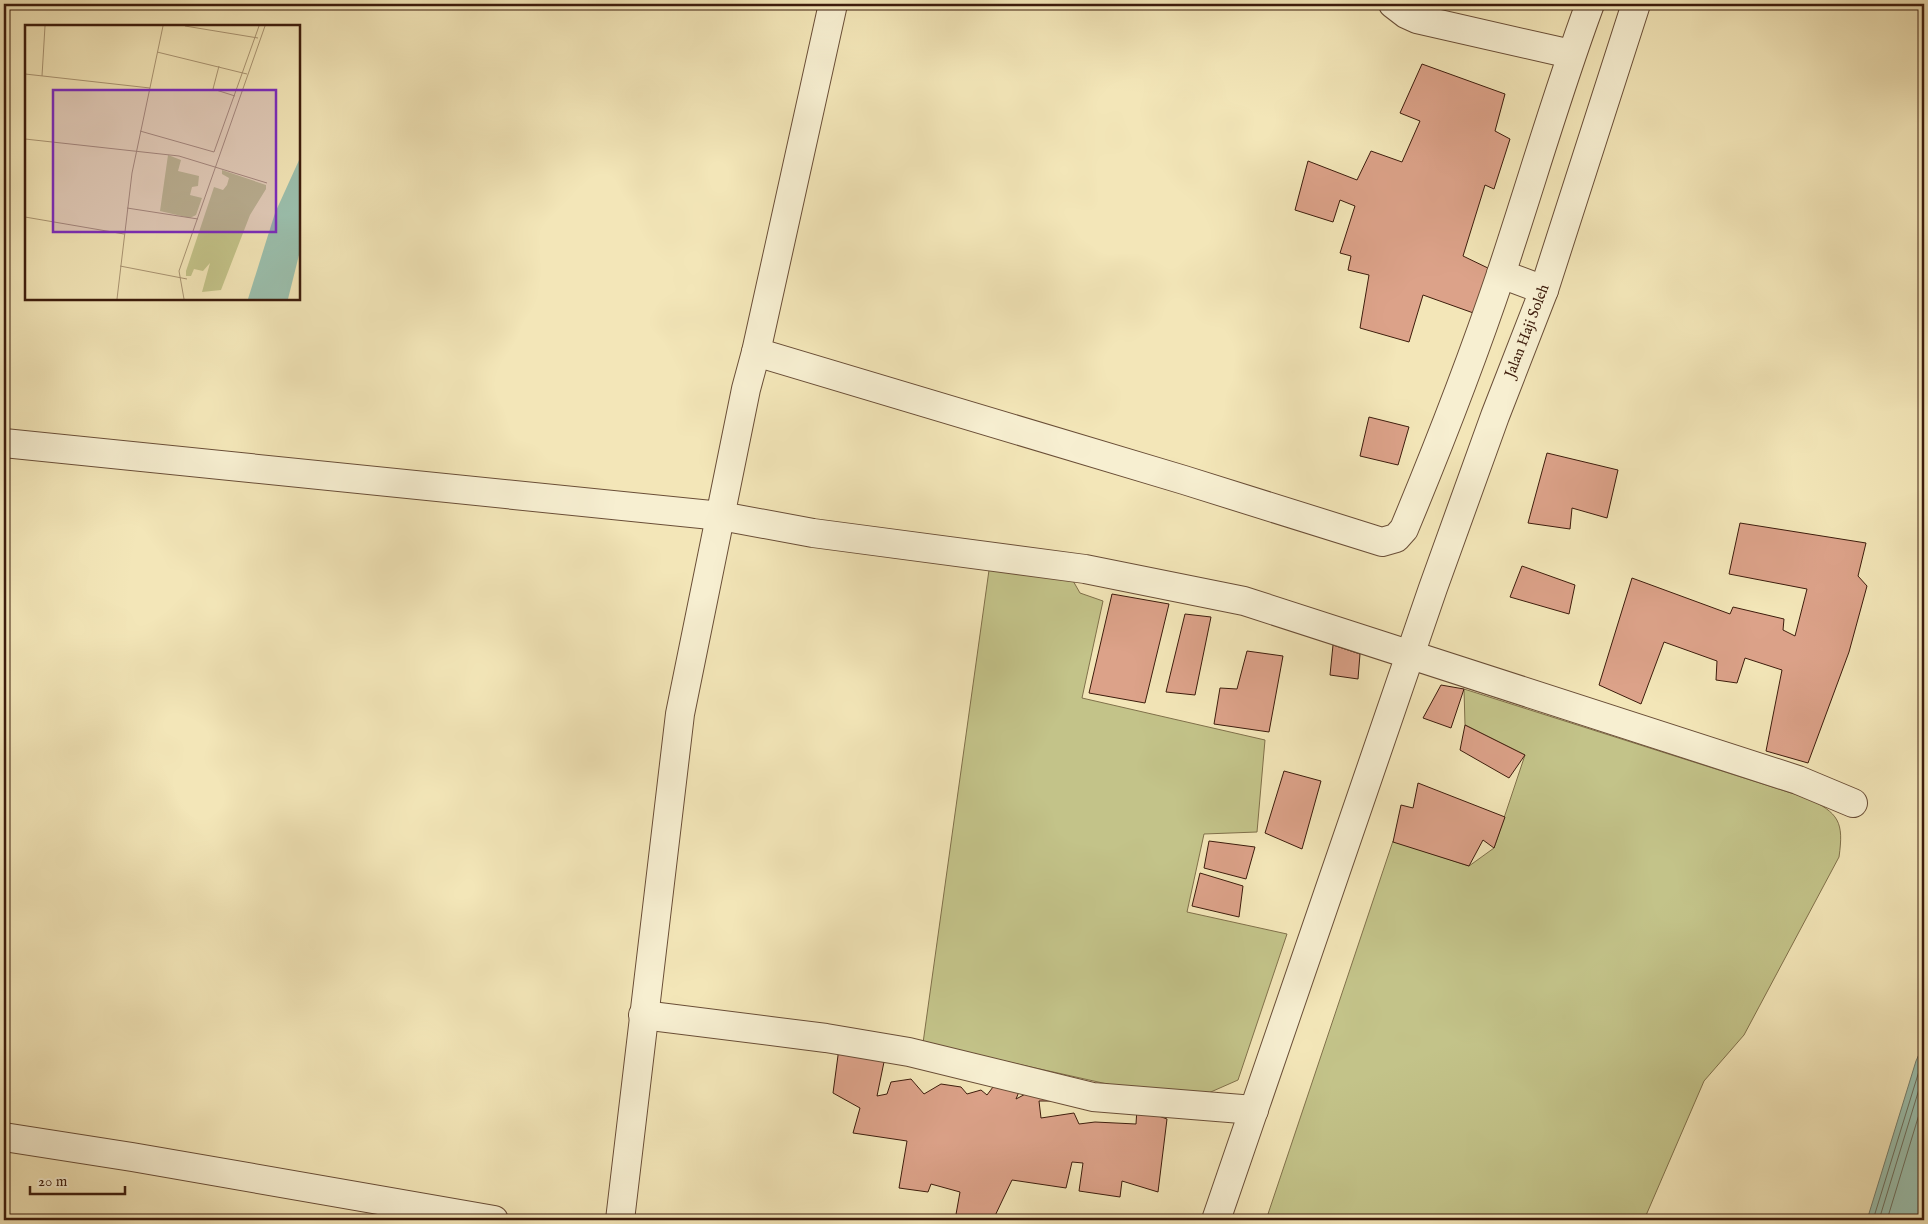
<svg xmlns="http://www.w3.org/2000/svg" width="1928" height="1224" font-family="'IM FELL English',serif">
<style>
.green{fill:#c3c389;stroke:#80704a}
.water{fill:#9bc0ae;stroke:#757e6d}
.lines{fill:none;stroke-linecap:round;stroke-linejoin:round}
.shore{stroke:#6c6e5d;stroke-width:1}
.building{fill:#dca289;stroke:#3d1c0c}
.minor-casing{stroke:#6a4e37;stroke-width:30}
.minor{stroke:#f7efd1;stroke-width:28}
.labels{text-anchor:middle;dominant-baseline:central;stroke-width:4.5;stroke-linejoin:round;paint-order:stroke}
.street-label{font-size:15px;fill:#3d1c0c;stroke:#f7efd1}
.inset-road{fill:none;stroke:#aa9573;stroke-width:1}
.view{fill:#7b2cbf;fill-opacity:0.15;stroke:#7b2cbf;stroke-width:2.5}
.inset-edge{fill:none;stroke:#3d1c0c;stroke-width:2.5}
</style>
<rect width="100%" height="100%" fill="#f3e6b8"/>
<filter id="stains"><feTurbulence type="fractalNoise" baseFrequency=".004" numOctaves="4"/><feColorMatrix values="0 0 0 0 .2 0 0 0 0 .09 0 0 0 0 .02 0 0 0 .5 -.17"/></filter>
<radialGradient id="worn" r=".72"><stop offset=".6" stop-color="#630" stop-opacity="0"/><stop offset="1" stop-color="#630" stop-opacity=".3"/></radialGradient>
<g class="green">
<polygon points="990,563 1072,579 1080,593 1103,601 1082,698 1265,740 1257,832 1204,834 1187,912 1287,934 1238,1080 1188,1102 923,1043"/>
<path d="M1464 689 1807 798C1839 813 1844 822 1839 857L1744 1035 1704 1081 1644 1220H1266L1393 841 1469 866 1494 848 1525 755 1465 725Z"/>
</g>
<polygon class="water" points="1924,1043 1924,1220 1867,1220 1916,1061"/>
<g class="lines">
<g class="shore">
<polyline points="1873,1220 1924,1055"/>
<polyline points="1879,1220 1924,1073"/>
<polyline points="1887,1220 1924,1098"/>
</g>
</g>
<g class="building">
<polygon points="1422,64 1505,94 1495,131 1510,139 1494,189 1485,185 1463,256 1492,270 1479,315 1423,295 1409,342 1360,328 1369,275 1348,270 1351,256 1340,253 1355,206 1340,200 1333,222 1295,210 1308,161 1357,180 1371,151 1402,162 1420,121 1400,113"/>
<polygon points="1369,417 1409,427 1398,465 1360,456"/>
<polygon points="1547,453 1618,470 1607,518 1572,508 1570,529 1528,523"/>
<polygon points="1740,523 1866,543 1858,576 1867,586 1849,652 1808,763 1766,751 1782,670 1745,658 1737,683 1716,680 1717,661 1664,642 1641,704 1599,685 1632,578 1730,614 1733,607 1784,619 1783,630 1795,636 1807,589 1729,574"/>
<polygon points="1522,566 1575,585 1569,614 1510,597"/>
<polygon points="1112,594 1169,604 1145,703 1089,693"/>
<polygon points="1185,614 1211,617 1195,695 1166,692"/>
<polygon points="1333,645 1360,654 1358,679 1330,675"/>
<polygon points="1247,651 1283,656 1269,732 1214,724 1220,688 1237,689"/>
<polygon points="1441,685 1464,689 1451,728 1423,718"/>
<polygon points="1465,725 1525,755 1509,778 1460,750"/>
<polygon points="1284,771 1321,781 1302,849 1265,833"/>
<polygon points="1418,783 1505,817 1494,848 1483,840 1469,866 1393,842 1401,805 1413,808"/>
<polygon points="1209,841 1255,847 1246,879 1204,868"/>
<polygon points="1200,873 1243,886 1239,917 1192,906"/>
<polygon points="839,1048 884,1062 877,1096 887,1094 891,1082 911,1079 924,1094 941,1084 961,1087 967,1094 981,1090 987,1095 996,1083 1021,1087 1016,1099 1035,1089 1067,1101 1039,1101 1041,1118 1074,1113 1079,1124 1095,1122 1136,1124 1137,1108 1167,1119 1158,1192 1122,1181 1120,1197 1079,1191 1083,1163 1072,1162 1066,1188 1012,1180 993,1220 955,1220 960,1192 931,1184 928,1192 899,1188 907,1141 853,1133 860,1108 833,1093"/>
</g>
<g class="lines">
<defs>
<g id="minor">
<polyline points="1393,4 1406,14 1417,19 1571,54"/>
<polyline points="1501,274 1544,290"/>
<path d="M756 352 1184 480 1382 542 1396 538 1404 529C1439 445 1472 360 1501 274 1531 184 1557 93 1590 4"/>
<polyline points="4,443 721,516 813,533 1085,569 1244,601 1798,780 1853,803"/>
<polyline points="643,1015 826,1038 909,1052 1093,1097 1254,1110"/>
<polyline points="4,1137 132,1157 494,1220"/>
<polyline points="620,1220 680,714 746,389 756,352 833,4"/>
<polyline points="1216,1220 1433,588 1495,416 1544,290 1636,4"/>
</g>
</defs>
<use href="#minor" class="minor-casing"/>
<use href="#minor" class="minor"/>
</g>
<g class="labels">
<g class="street-label">
<text transform="translate(1527 331) rotate(-69)">Jalan Haji Soleh</text>
</g>
</g>
<g transform="translate(25 25)">
<rect width="275" height="275" fill="#f3e6b8"/>
<path d="M143 130 156 135 153 146 174 151 173 161 167 162 165 170 177 173 171 190 165 193 135 186ZM197 145 241 160V164L225 190 196 265 177 267 185 238 178 246 169 244 166 251H161V246L189 162 198 165 202 160 204 153 197 149Z" fill="#c3c389"/>
<path d="M275 133V226L263 274H223L250 188Z" fill="#9bc0ae"/>
<path class="inset-road" d="M160 1 233 13M132 27 222 49M194 41 188 64 210 71M0 49 125 63M17 51 20 1M115 106 189 127 234 1M0 114 154 131 242 158M102 183 173 194M0 192 99 209M95 241 162 254M92 274 107 148 138 1M159 274 154 246 240 1"/>
<path class="view" d="M28 65H251V207H28Z"/>
<rect width="275" height="275" class="inset-edge"/>
</g>
<rect width="1928" height="1224" fill="none" stroke="#f3e6b8" stroke-width="20"/>
<rect x="5" y="5" width="1918" height="1214" fill="none" stroke="#3d1c0c" stroke-width="2.5"/>
<rect x="10" y="10" width="1908" height="1204" fill="none" stroke="#3d1c0c"/>
<path d="M30 1186v8h95v-8" fill="none" stroke="#3d1c0c" stroke-width="2.5"/>
<text x="38" y="1186" font-size="15" fill="#3d1c0c" stroke="#f7efd1" stroke-width="4" paint-order="stroke">20 m</text>
<rect width="100%" height="100%" filter="url(#stains)"/>
<rect width="100%" height="100%" fill="url(#worn)"/>
</svg>
